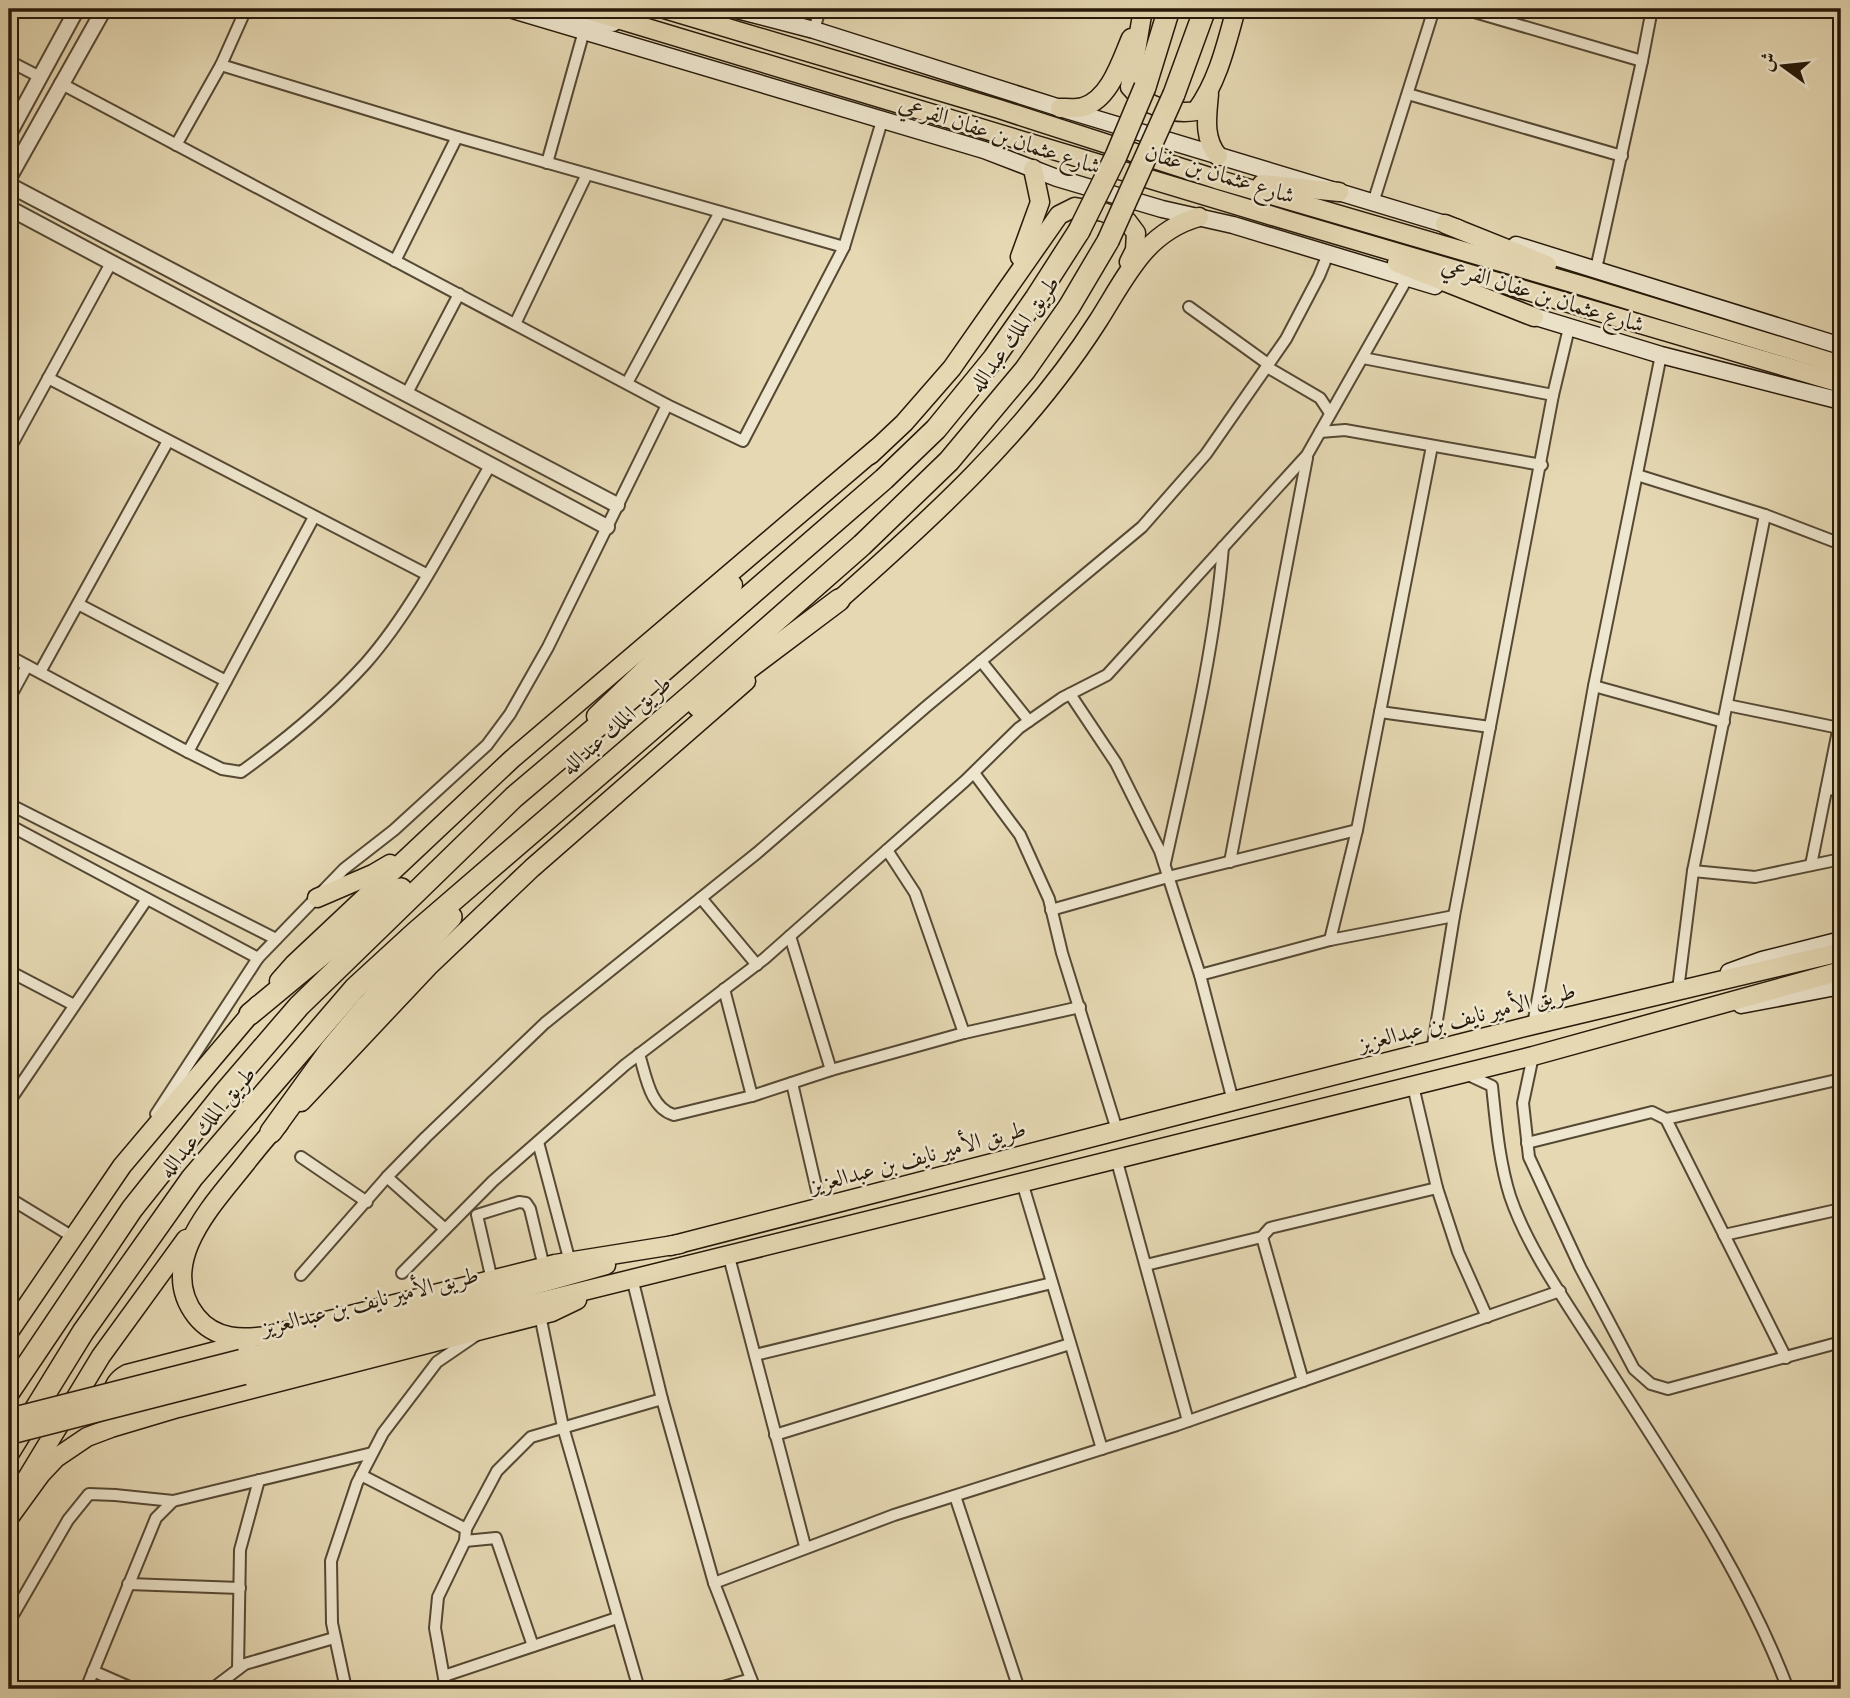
<svg xmlns="http://www.w3.org/2000/svg" width="1850" height="1698" font-family="'IM FELL Double Pica',Amiri,serif">
<style>
.lines{fill:none;stroke-linecap:round;stroke-linejoin:round}
.minor-casing{stroke:#564934;stroke-width:14}
.tertiary-casing{stroke:#564934;stroke-width:18}
.secondary-casing{stroke:#271909;stroke-width:19}
.primary-casing{stroke:#271909;stroke-width:21}
.motorway-casing{stroke:#271909;stroke-width:24}
.minor{stroke:#eee6ce;stroke-width:10}
.tertiary{stroke:#eee6ce;stroke-width:14}
.secondary{stroke:#eee6ce;stroke-width:16}
.primary{stroke:#e5d8b3;stroke-width:18}
.motorway{stroke:#e5d8b3;stroke-width:21}
.primary-bridge-casing{stroke:#271909;stroke-width:21;stroke-linecap:butt}
.motorway-bridge-casing{stroke:#271909;stroke-width:24;stroke-linecap:butt}
.primary-bridge{stroke:#e5d8b3;stroke-width:18}
.motorway-bridge{stroke:#e5d8b3;stroke-width:21}
.labels{text-anchor:middle;dominant-baseline:central;stroke-width:5;stroke-linejoin:round;paint-order:stroke}
.street-label{font-size:23px;fill:#271909;stroke:#eee6ce}
</style>
<rect width="100%" height="100%" fill="#e5d8b3"/>
<filter id="stains"><feTurbulence type="fractalNoise" baseFrequency=".00286" numOctaves="4"/><feColorMatrix values="0 0 0 0 .2 0 0 0 0 .09 0 0 0 0 .02 0 0 0 .5 -.17"/></filter>
<radialGradient id="worn" r=".72"><stop offset=".6" stop-color="#630" stop-opacity="0"/><stop offset="1" stop-color="#630" stop-opacity=".3"/></radialGradient>
<g class="lines">
<defs>
<g id="minor">
<polyline points="1464,9 1642,61"/>
<polyline points="814,30 820,9"/>
<polyline points="9,61 40,77"/>
<polyline points="221,65 457,137 844,247"/>
<polyline points="60,83 667,405 743,441 844,247 882,121"/>
<polyline points="1408,94 1622,156"/>
<polyline points="176,145 221,65 246,9"/>
<polyline points="547,163 584,31"/>
<polyline points="1373,203 1434,9"/>
<polyline points="395,261 457,137"/>
<polyline points="1596,269 1642,61 1652,9"/>
<polyline points="1189,307 1268,364"/>
<polyline points="515,324 587,174"/>
<polyline points="1363,358 1553,395"/>
<polyline points="1267,367 1320,398 1330,413"/>
<polyline points="48,378 426,574"/>
<polyline points="627,383 720,212"/>
<polyline points="406,395 459,294"/>
<polyline points="1320,432 1345,430 1542,465"/>
<polyline points="9,450 111,263"/>
<polyline points="1637,475 1765,515 1841,544"/>
<polyline points="78,604 226,681"/>
<path d="M9 656 188 752 222 769 241 772C284 741 330 703 366 663 415 607 453 529 491 464"/>
<polyline points="981,661 1029,721"/>
<polyline points="40,672 168,441"/>
<polyline points="1594,686 1724,722"/>
<polyline points="1070,694 1116,763 1160,851 1200,975 1233,1101"/>
<polyline points="9,699 27,666"/>
<polyline points="1727,705 1839,728"/>
<polyline points="1380,712 1490,727"/>
<polyline points="188,752 314,517"/>
<polyline points="974,773 1020,835 1049,899 1062,953 1117,1130"/>
<polyline points="1826,790 1841,788"/>
<polyline points="9,804 276,939"/>
<polyline points="9,825 258,958 156,1114"/>
<polyline points="887,850 915,893 964,1033"/>
<polyline points="1230,862 1307,458"/>
<path d="M1165 863C1188 758 1214 654 1223 547"/>
<polyline points="1811,865 1841,716"/>
<polyline points="1693,871 1755,877 1841,859"/>
<polyline points="701,898 757,965"/>
<polyline points="1051,910 1168,877 1357,830"/>
<polyline points="790,936 831,1070"/>
<polyline points="1330,940 1357,830 1432,446"/>
<polyline points="258,958 344,869 394,830 487,745 510,714 548,647 667,405"/>
<polyline points="9,971 74,1005"/>
<polyline points="1200,975 1330,940 1454,916"/>
<polyline points="724,989 752,1096"/>
<polyline points="1678,990 1693,871 1765,515"/>
<polyline points="1533,1025 1594,686 1661,355"/>
<polyline points="1432,1051 1454,916 1553,395 1569,328"/>
<path d="M639 1054C646 1076 650 1108 674 1115L752 1096 831 1070 964 1033 1080 1007"/>
<polyline points="1533,1056 1523,1103 1529,1157 1580,1267 1634,1369 1651,1384 1668,1389 1841,1342"/>
<path d="M1466 1074 1492 1086C1496 1123 1499 1161 1510 1196 1528 1250 1571 1309 1601 1357 1669 1464 1743 1570 1788 1689"/>
<polyline points="792,1083 821,1208"/>
<polyline points="1413,1086 1437,1188 1458,1252 1487,1317"/>
<polyline points="9,1102 147,899"/>
<polyline points="1666,1119 1841,1079"/>
<polyline points="538,1142 570,1262"/>
<polyline points="1527,1143 1652,1112 1666,1119 1786,1358"/>
<polyline points="301,1157 367,1202"/>
<polyline points="1116,1158 1188,1421"/>
<polyline points="387,1177 445,1229"/>
<polyline points="1022,1182 1102,1449"/>
<polyline points="9,1198 73,1237"/>
<polyline points="1724,1235 1841,1209"/>
<polyline points="1262,1237 1303,1381"/>
<polyline points="729,1257 805,1546"/>
<polyline points="1146,1265 1262,1237 1270,1228 1437,1188"/>
<polyline points="402,1273 493,1181 625,1065 764,959 965,781 1019,728 1062,698 1107,675 1307,455 1408,277"/>
<polyline points="301,1275 387,1177 426,1137 545,1023 757,853 927,706 1142,527 1206,454 1286,339 1319,276 1328,254"/>
<polyline points="632,1278 662,1399 714,1583 755,1689"/>
<polyline points="492,1280 477,1215 519,1202 526,1203 530,1209 544,1267"/>
<polyline points="540,1315 563,1427 639,1689"/>
<polyline points="755,1355 1052,1283"/>
<polyline points="775,1435 1070,1344"/>
<polyline points="361,1475 466,1529"/>
<polyline points="955,1496 1019,1689"/>
<polyline points="465,1541 496,1538 533,1646"/>
<polyline points="714,1583 894,1515 1177,1425 1560,1291"/>
<polyline points="128,1584 240,1588"/>
<polyline points="9,1622 68,1520 89,1494 115,1495 173,1501"/>
<polyline points="238,1669 240,1550 259,1480"/>
<polyline points="93,1671 134,1689"/>
<polyline points="444,1676 617,1618"/>
<polyline points="86,1689 156,1518 173,1501 372,1453"/>
<polyline points="212,1689 245,1664 334,1638"/>
<polyline points="346,1689 332,1623 331,1561 357,1483 383,1433 437,1362 475,1336"/>
<polyline points="446,1689 435,1628 438,1597 465,1541 466,1529 497,1471 531,1437 662,1399"/>
<polyline points="716,1689 751,1679"/>
</g>
<g id="tertiary">
<polyline points="9,134 77,9"/>
<polyline points="9,178 104,9"/>
<polyline points="9,185 617,505"/>
<polyline points="9,208 607,527"/>
</g>
<g id="secondary">
<polyline points="509,9 984,150 1057,178 1162,209 1233,225 1435,286"/>
<polyline points="733,9 814,30 1060,108 1458,228"/>
<polyline points="546,10 600,22 613,23"/>
<polyline points="1516,245 1841,346"/>
<polyline points="1523,313 1661,355 1841,401"/>
<polyline points="1729,972 1762,960 1841,940"/>
<polyline points="1741,1005 1841,986"/>
</g>
<g id="primary">
<polyline points="584,9 1286,220 1841,383"/>
<polyline points="664,9 999,109 1216,179 1583,286 1841,365"/>
<path d="M1143 9 1130 87C1145 106 1172 115 1196 111 1218 81 1226 45 1236 9"/>
<path d="M1209 94C1207 116 1203 138 1218 156"/>
<path d="M1060 108C1067 108 1077 109 1083 107 1110 99 1121 61 1131 38"/>
<polyline points="1262,184 1339,192"/>
<polyline points="1445,224 1547,265"/>
<polyline points="1020,257 1040,202 1033,169"/>
<polyline points="1397,263 1534,317"/>
<polyline points="870,455 904,423 952,368 1059,215 1075,207 1103,212 1127,221 1136,233 1135,250 1129,262"/>
<path d="M830 608C929 521 1027 432 1098 321 1126 277 1145 232 1199 217"/>
<polyline points="596,716 733,585"/>
<polyline points="317,898 373,874 390,864"/>
<polyline points="279,981 294,964 512,759 877,448"/>
<polyline points="301,1102 428,967 532,868 746,681"/>
<path d="M279 1124C264 1139 251 1157 237 1174 206 1212 158 1267 196 1316 215 1340 243 1340 270 1335L555 1264 680 1244"/>
<polyline points="670,1246 1233,1101 1533,1025 1841,952"/>
<polyline points="9,1332 122,1166 258,1005"/>
<polyline points="241,1359 495,1296 606,1265"/>
<polyline points="244,1375 1533,1056 1841,971"/>
<path d="M113 1402C111 1388 116 1380 127 1374L247 1343"/>
<polyline points="24,1483 101,1356 186,1239"/>
<polyline points="9,1518 41,1474 56,1458 87,1437 111,1428 178,1408 552,1312 577,1300"/>
</g>
<g id="motorway">
<polyline points="1145,87 1169,9"/>
<polyline points="1174,94 1205,9"/>
<polyline points="698,706 839,600"/>
<polyline points="250,1014 401,889"/>
<polyline points="271,1132 331,1049 366,1007 451,917"/>
<polyline points="9,1392 132,1209 225,1092 299,1006 514,797 657,676 884,479 936,429 994,358 1036,298 1079,231"/>
<polyline points="9,1452 83,1332 192,1178 355,988 415,933 696,691 862,545 949,461 1025,370 1069,307 1108,241"/>
</g>
</defs>
<use href="#minor" class="minor-casing"/>
<use href="#tertiary" class="tertiary-casing"/>
<use href="#secondary" class="secondary-casing"/>
<use href="#primary" class="primary-casing"/>
<use href="#motorway" class="motorway-casing"/>
<use href="#minor" class="minor"/>
<use href="#tertiary" class="tertiary"/>
<use href="#secondary" class="secondary"/>
<use href="#primary" class="primary"/>
<use href="#motorway" class="motorway"/>
<defs>
<g id="primary-bridge">
<polyline points="9,1418 241,1359"/>
<polyline points="9,1435 244,1375"/>
</g>
<g id="motorway-bridge">
<polyline points="1079,231 1116,156 1145,87"/>
<polyline points="1108,241 1174,94"/>
</g>
</defs>
<use href="#primary-bridge" class="primary-bridge-casing"/>
<use href="#motorway-bridge" class="motorway-bridge-casing"/>
<use href="#primary-bridge" class="primary-bridge"/>
<use href="#motorway-bridge" class="motorway-bridge"/>
</g>
<g class="labels">
<g class="street-label">
<text transform="translate(1000 135) rotate(18)">شارع عثمان بن عفان الفرعي</text>
<text transform="translate(1220 174) rotate(17)">شارع عثمان بن عفان</text>
<text transform="translate(1543 295) rotate(17)">شارع عثمان بن عفان الفرعي</text>
<text transform="translate(1014 334) rotate(-54)">طريق الملك عبدالله</text>
<text transform="translate(616 725) rotate(-41)">طريق الملك عبدالله</text>
<text transform="translate(1467 1017) rotate(-14)">طريق الأمير نايف بن عبدالعزيز</text>
<text transform="translate(207 1122) rotate(-50)">طريق الملك عبدالله</text>
<text transform="translate(918 1157) rotate(-15)">طريق الأمير نايف بن عبدالعزيز</text>
<text transform="translate(370 1301) rotate(-14)">طريق الأمير نايف بن عبدالعزيز</text>
</g>
</g>
<rect width="1850" height="1698" fill="none" stroke="#e5d8b3" stroke-width="35"/>
<rect x="10" y="10" width="1829" height="1677" fill="none" stroke="#271909" stroke-width="3.5"/>
<rect x="18" y="18" width="1815" height="1663" fill="none" stroke="#271909" stroke-width="2"/>
<g transform="translate(1783 66) rotate(285)" stroke="#eee6ce" stroke-width="5" paint-order="stroke">
<path d="M0-5L12 26L0 18L-12 26Z" fill="#271909"/>
<text y="-10" font-size="19" font-weight="bold" text-anchor="middle" fill="#271909">ش</text>
</g>
<rect width="100%" height="100%" filter="url(#stains)"/>
<rect width="100%" height="100%" fill="url(#worn)"/>
</svg>
